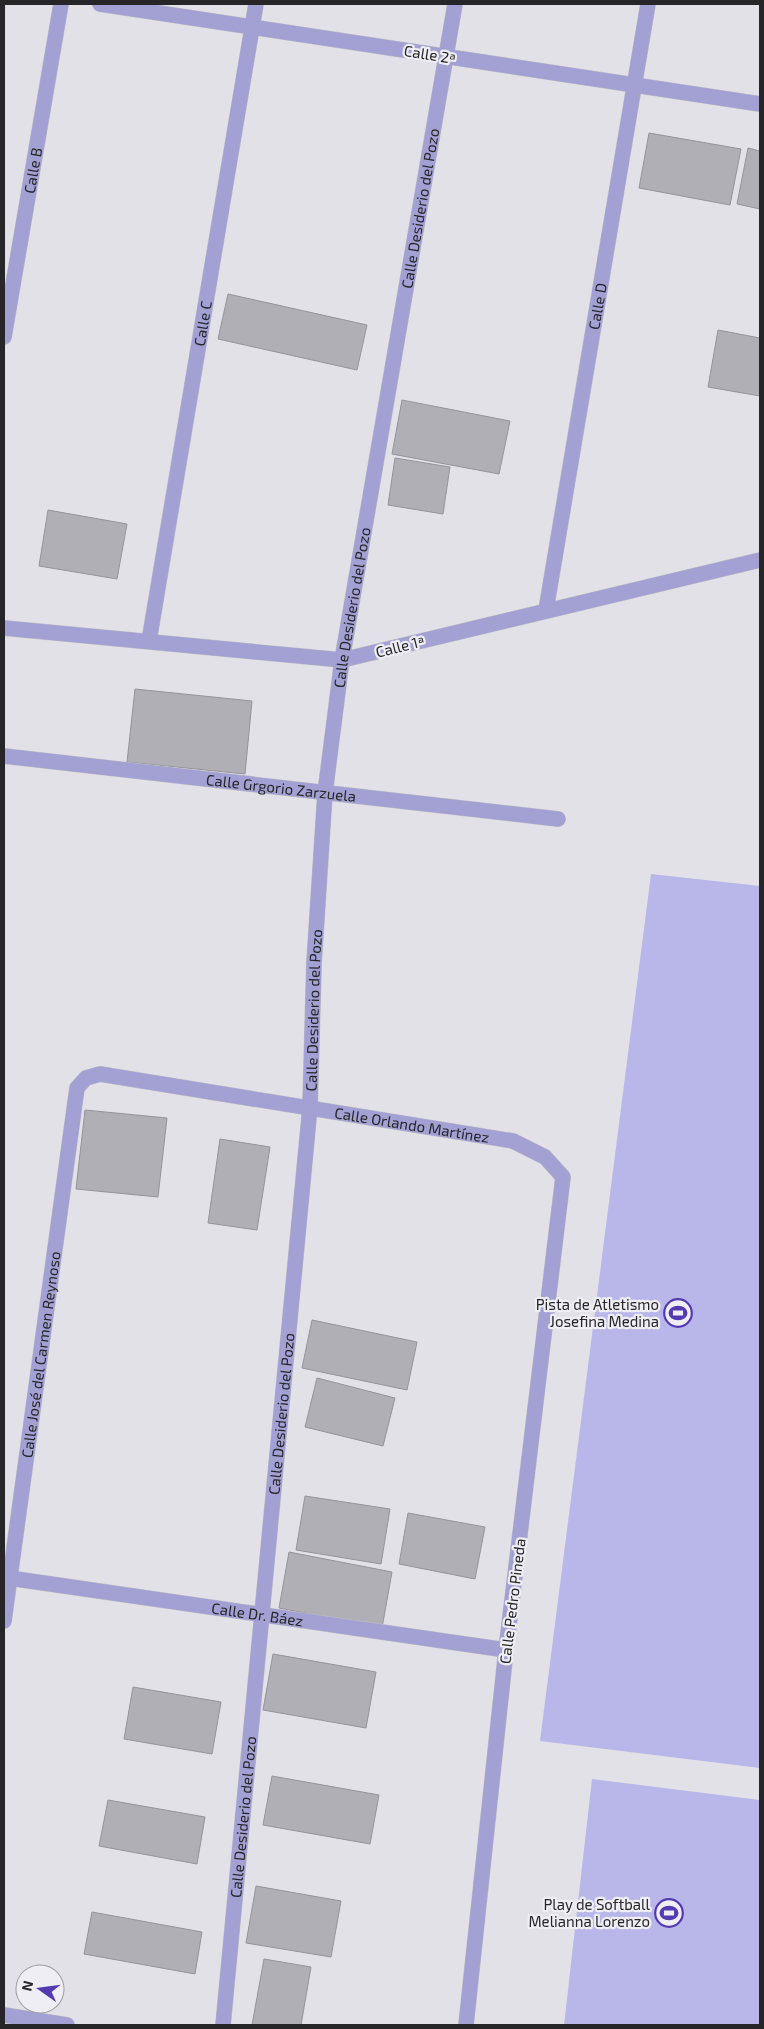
<svg xmlns="http://www.w3.org/2000/svg" width="764" height="2029" font-family="'Exo 2',sans-serif">
<style>
.green{fill:#b9b7e9}
.building{fill:#afafb5;stroke:#94949a}
.lines{fill:none;stroke-linecap:round;stroke-linejoin:round}
.minor-casing{stroke:#bfbfc5;stroke-width:16}
.minor{stroke:#a3a0d4;stroke-width:15}
.labels{text-anchor:middle;dominant-baseline:central;stroke-width:4.5;stroke-linejoin:round;paint-order:stroke}
.street-label{font-size:15px;fill:#262628;stroke:#eeeef4}
.poi-label{font-size:15px;fill:#262628;stroke:#eeeef4;text-anchor:end}
</style>
<rect width="100%" height="100%" fill="#e1e1e7"/>
<g class="green">
<polygon points="651,874 760,886 760,1768 540,1741"/>
<polygon points="592,1779 760,1800 760,2025 564,2025"/>
</g>
<g class="building">
<polygon points="649,133 741,149 730,205 639,188"/>
<polygon points="748,148 760,151 760,209 737,204"/>
<polygon points="228,294 367,325 357,370 218,339"/>
<polygon points="718,330 760,338 760,396 708,387"/>
<polygon points="402,400 510,421 499,474 392,454"/>
<polygon points="395,458 450,467 443,514 388,505"/>
<polygon points="48,510 127,524 117,579 39,566"/>
<polygon points="135,689 252,701 245,774 127,762"/>
<polygon points="85,1110 167,1118 158,1197 76,1189"/>
<polygon points="220,1139 270,1147 257,1230 208,1223"/>
<polygon points="312,1320 417,1342 407,1390 302,1368"/>
<polygon points="317,1378 395,1398 383,1446 305,1427"/>
<polygon points="305,1496 390,1509 381,1564 296,1550"/>
<polygon points="408,1513 485,1527 475,1579 399,1564"/>
<polygon points="289,1552 392,1572 382,1628 279,1608"/>
<polygon points="273,1654 376,1672 366,1728 263,1710"/>
<polygon points="133,1687 221,1702 212,1754 124,1739"/>
<polygon points="272,1776 379,1795 370,1844 263,1825"/>
<polygon points="108,1800 205,1817 197,1864 99,1846"/>
<polygon points="256,1886 341,1901 331,1957 246,1943"/>
<polygon points="92,1912 202,1932 195,1974 84,1954"/>
<polygon points="264,1959 311,1967 301,2025 252,2025"/>
</g>
<g class="lines">
<defs>
<g id="minor">
<polyline points="100,4 760,104"/>
<path id="s1" d="M4 337 61 4"/>
<path id="s2" d="M546 610 648 4"/>
<polyline points="4,628 342,660 760,560"/>
<path id="s3" d="M149 641 256 4"/>
<path id="s4" d="M4 756 558 819"/>
<path id="s5" d="M9 1578 506 1650"/>
<path id="s6" d="M4 1621 77 1088 86 1078 100 1074 513 1141 545 1157 563 1177 506 1650 466 2025"/>
<polyline points="4,2015 67,2025"/>
<path id="s7" d="M223 2025 310 1107 314 963 325 793 342 660 455 4"/>
</g>
</defs>
<use href="#minor" class="minor-casing"/>
<use href="#minor" class="minor"/>
</g>
<defs>
<symbol id="stadium-ring" viewBox="-11 -11 22 22"><circle r="9.5" fill="#eeeef4" stroke="#543ab2" stroke-width="1.5"/><path d="M0-5a6.5 5 0 1 0 0 10a6.5 5 0 1 0 0-10ZM-3.5-1.8h7v3.6h-7Z" fill="#543ab2"/></symbol>
</defs>
<g fill-rule="evenodd">
<use href="#stadium-ring" x="662" y="1297" width="32" height="32"/>
<use href="#stadium-ring" x="653" y="1897" width="32" height="32"/>
</g>
<g class="labels">
<g class="street-label">
<text transform="translate(430 54) rotate(9)">Calle 2ª</text>
<text stroke="none"><textPath href="#s1" startOffset="169">Calle B</textPath></text>
<text stroke="none"><textPath href="#s7" startOffset="1829">Calle Desiderio del Pozo</textPath></text>
<text stroke="none"><textPath href="#s2" startOffset="308">Calle D</textPath></text>
<text stroke="none"><textPath href="#s3" startOffset="322">Calle C</textPath></text>
<text stroke="none"><textPath href="#s7" startOffset="1424">Calle Desiderio del Pozo</textPath></text>
<text transform="translate(400 646) rotate(-14)">Calle 1ª</text>
<text stroke="none"><textPath href="#s4" startOffset="279">Calle Grgorio Zarzuela</textPath></text>
<text stroke="none"><textPath href="#s7" startOffset="1019">Calle Desiderio del Pozo</textPath></text>
<text stroke="none"><textPath href="#s6" startOffset="882">Calle Orlando Martínez</textPath></text>
<text stroke="none"><textPath href="#s6" startOffset="269">Calle José del Carmen Reynoso</textPath></text>
<text stroke="none"><textPath href="#s7" startOffset="614">Calle Desiderio del Pozo</textPath></text>
<text transform="translate(512 1601) rotate(-83)">Calle Pedro Pineda</text>
<text stroke="none"><textPath href="#s5" startOffset="251">Calle Dr. Báez</textPath></text>
<text stroke="none"><textPath href="#s7" startOffset="209">Calle Desiderio del Pozo</textPath></text>
</g>
<g class="poi-label">
<text x="659" y="1304">Pista de Atletismo<tspan x="659" dy="17">Josefina Medina</tspan></text>
<text x="650" y="1904">Play de Softball<tspan x="650" dy="17">Melianna Lorenzo</tspan></text>
</g>
</g>
<rect width="764" height="2029" fill="none" stroke="#262628" stroke-width="10"/>
<g transform="translate(40 1989) rotate(284)"><circle r="24" fill="#eeeef4" stroke="#9e9ea2"/>
<path d="M0-4L9 19L0 12L-9 19Z" fill="#543ab2"/>
<text y="-8" font-size="14" font-weight="bold" text-anchor="middle" fill="#262628">N</text>
</g>
</svg>
